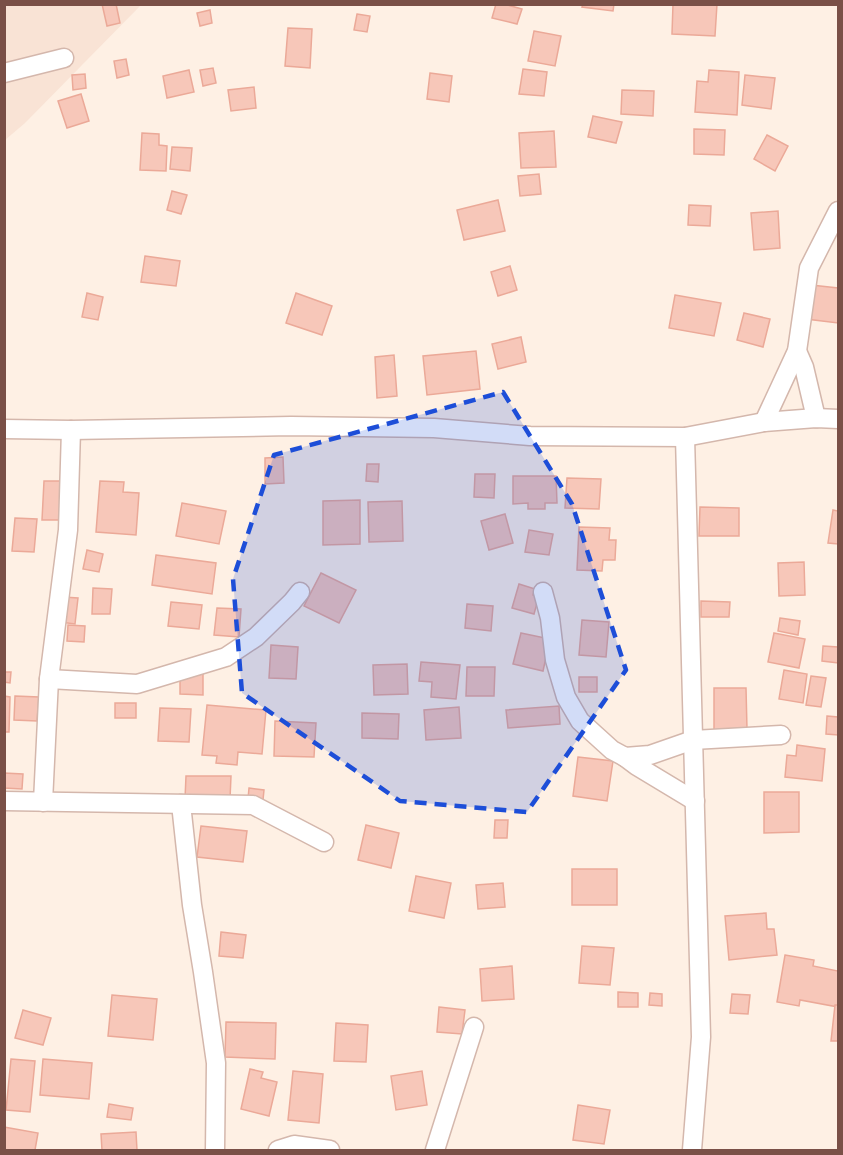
<svg xmlns="http://www.w3.org/2000/svg" width="843" height="1155" font-family="Mulish,sans-serif">
<style>
.residential{fill:#f9e3d5}
.building{fill:#f7c7b9;stroke:#eba998;stroke-width:1.5}
.lines{fill:none;stroke-linecap:round;stroke-linejoin:round}
.street-casing{stroke:#d4b7ac;stroke-width:21}
.street{stroke:#fff;stroke-width:18}
.marked{fill:#1d4ed8;fill-opacity:0.2;stroke:#1d4ed8;stroke-width:4.5;stroke-dasharray:12 8;stroke-linejoin:round}
</style>
<rect width="100%" height="100%" fill="#fef0e4"/>
<polygon class="residential" points="5,5 141,5 25,123 5,140"/>
<g class="building">
<polygon points="102,4 116,4 120,23 107,26"/>
<polygon points="496,4 504,4 522,9 517,24 492,18"/>
<polygon points="583,4 614,4 613,11 582,7"/>
<polygon points="673,4 717,4 715,36 672,34"/>
<polygon points="210,10 212,23 200,26 197,13"/>
<polygon points="357,14 370,16 367,32 354,30"/>
<polygon points="288,28 312,29 310,68 285,66"/>
<polygon points="534,31 561,36 555,66 528,61"/>
<polygon points="126,59 129,75 117,78 114,61"/>
<polygon points="213,68 216,83 203,86 200,70"/>
<polygon points="523,69 547,72 544,96 519,94"/>
<polygon points="189,70 194,92 167,98 163,76"/>
<polygon points="709,70 739,72 737,115 695,112 697,81 708,82"/>
<polygon points="430,73 452,76 449,102 427,99"/>
<polygon points="85,74 86,88 73,90 72,75"/>
<polygon points="745,75 775,78 771,109 742,105"/>
<polygon points="254,87 256,108 231,111 228,90"/>
<polygon points="622,90 654,91 653,116 621,114"/>
<polygon points="81,94 89,121 67,128 58,101"/>
<polygon points="593,116 622,122 616,143 588,137"/>
<polygon points="694,129 725,130 724,155 694,154"/>
<polygon points="554,131 556,167 521,168 519,133"/>
<polygon points="142,133 159,134 159,145 167,146 166,171 140,170"/>
<polygon points="767,135 788,146 775,171 754,159"/>
<polygon points="172,147 192,148 190,171 170,169"/>
<polygon points="539,174 541,194 520,196 518,176"/>
<polygon points="172,191 187,195 181,214 167,210"/>
<polygon points="498,200 505,231 464,240 457,210"/>
<polygon points="689,205 711,206 710,226 688,225"/>
<polygon points="778,211 780,248 754,250 751,213"/>
<polygon points="145,256 180,261 176,286 141,282"/>
<polygon points="510,266 517,290 498,296 491,272"/>
<polygon points="811,285 838,288 838,323 806,319"/>
<polygon points="87,293 103,297 98,320 82,317"/>
<polygon points="296,293 332,306 322,335 286,323"/>
<polygon points="675,295 721,303 714,336 669,328"/>
<polygon points="744,313 770,319 763,347 737,340"/>
<polygon points="521,337 526,362 498,369 492,344"/>
<polygon points="476,351 480,389 427,395 423,356"/>
<polygon points="394,355 397,396 377,398 375,357"/>
<polygon points="283,457 284,483 265,484 265,458"/>
<polygon points="367,464 379,464 378,482 366,481"/>
<polygon points="475,474 495,474 494,498 474,497"/>
<polygon points="513,476 556,476 557,503 545,503 545,509 528,509 528,503 513,504"/>
<polygon points="567,478 601,479 599,509 565,508"/>
<polygon points="44,481 61,481 59,520 42,520"/>
<polygon points="100,481 124,482 123,492 139,493 136,535 96,532"/>
<polygon points="360,500 360,544 323,545 323,501"/>
<polygon points="402,501 403,541 369,542 368,502"/>
<polygon points="182,503 226,511 219,544 176,536"/>
<polygon points="700,507 739,508 739,536 699,536"/>
<polygon points="833,510 838,511 838,544 828,543"/>
<polygon points="505,514 513,543 489,550 481,521"/>
<polygon points="15,518 37,519 34,552 12,551"/>
<polygon points="579,527 610,528 609,540 616,540 615,560 603,560 602,571 577,570"/>
<polygon points="529,530 553,534 549,555 525,552"/>
<polygon points="87,550 103,554 99,572 83,569"/>
<polygon points="156,555 216,563 212,594 152,585"/>
<polygon points="804,562 805,595 779,596 778,563"/>
<polygon points="321,573 356,590 339,623 304,606"/>
<polygon points="519,584 535,589 533,595 539,596 534,614 512,608"/>
<polygon points="93,588 112,589 110,614 92,614"/>
<polygon points="63,597 78,598 75,624 60,622"/>
<polygon points="701,601 730,602 729,617 701,617"/>
<polygon points="171,602 202,605 199,629 168,626"/>
<polygon points="467,604 493,606 491,631 465,628"/>
<polygon points="217,608 241,609 239,637 214,635"/>
<polygon points="780,618 800,621 798,635 778,631"/>
<polygon points="582,620 609,622 606,657 579,655"/>
<polygon points="68,625 85,626 84,642 67,641"/>
<polygon points="521,633 550,639 543,671 513,664"/>
<polygon points="774,633 805,639 799,668 768,662"/>
<polygon points="271,645 298,647 296,679 269,678"/>
<polygon points="823,646 838,647 838,663 822,661"/>
<polygon points="421,662 460,665 456,699 431,697 432,682 419,681"/>
<polygon points="407,664 408,694 374,695 373,665"/>
<polygon points="467,667 495,667 494,696 466,696"/>
<polygon points="784,670 807,674 803,703 779,699"/>
<polygon points="4,672 11,672 10,683 4,682"/>
<polygon points="180,672 203,673 203,695 180,694"/>
<polygon points="811,676 826,678 821,707 806,705"/>
<rect x="579" y="677" width="18" height="15"/>
<polygon points="714,688 746,688 747,729 714,730"/>
<polygon points="4,696 10,697 9,732 4,732"/>
<polygon points="15,696 39,697 37,721 14,720"/>
<rect x="115" y="703" width="21" height="15"/>
<polygon points="207,705 266,710 262,754 238,752 237,765 216,763 217,756 202,755"/>
<polygon points="559,706 560,724 508,728 506,710"/>
<polygon points="459,707 461,738 426,740 424,710"/>
<polygon points="160,708 191,709 189,742 158,741"/>
<polygon points="362,713 399,714 398,739 362,738"/>
<polygon points="827,716 838,717 838,735 826,734"/>
<polygon points="275,721 316,723 314,757 274,756"/>
<polygon points="797,745 825,749 822,781 785,777 787,755 796,756"/>
<polygon points="578,757 613,761 607,801 573,796"/>
<polygon points="4,773 23,774 22,789 4,788"/>
<polygon points="186,776 231,776 230,799 185,799"/>
<polygon points="249,788 264,790 263,800 248,799"/>
<polygon points="764,792 799,792 799,832 764,833"/>
<polygon points="495,820 508,820 507,838 494,838"/>
<polygon points="366,825 399,833 391,868 358,860"/>
<polygon points="201,826 247,831 243,862 197,857"/>
<rect x="572" y="869" width="45" height="36"/>
<polygon points="416,876 451,883 444,918 409,911"/>
<polygon points="503,883 505,907 478,909 476,885"/>
<polygon points="766,913 767,929 774,929 777,955 729,960 725,916"/>
<polygon points="221,932 246,935 243,958 219,956"/>
<polygon points="582,946 614,948 610,985 579,983"/>
<polygon points="785,955 814,960 813,966 838,971 838,1007 800,1000 799,1006 777,1002"/>
<polygon points="512,966 514,999 482,1001 480,969"/>
<polygon points="618,992 638,993 638,1007 618,1007"/>
<polygon points="650,993 662,994 662,1006 649,1005"/>
<polygon points="732,994 750,995 748,1014 730,1013"/>
<polygon points="112,995 157,999 153,1040 108,1036"/>
<polygon points="835,1005 838,1005 838,1041 831,1041"/>
<polygon points="439,1007 465,1010 462,1034 437,1032"/>
<polygon points="23,1010 51,1018 43,1045 15,1038"/>
<polygon points="226,1022 276,1023 275,1059 225,1057"/>
<polygon points="336,1023 368,1025 366,1062 334,1061"/>
<polygon points="11,1059 35,1061 30,1112 6,1110"/>
<polygon points="43,1059 92,1063 89,1099 40,1095"/>
<polygon points="250,1069 263,1072 261,1078 277,1082 269,1116 241,1109"/>
<polygon points="293,1071 323,1074 319,1123 288,1120"/>
<polygon points="422,1071 427,1105 396,1110 391,1076"/>
<polygon points="109,1104 133,1108 131,1120 107,1117"/>
<polygon points="578,1105 610,1110 604,1144 573,1140"/>
<polygon points="4,1127 38,1133 35,1150 4,1150"/>
<polygon points="136,1132 137,1150 102,1150 101,1134"/>
</g>
<g class="lines">
<defs>
<g id="street">
<polyline points="4,73 64,58"/>
<polyline points="797,351 804,367 816,418"/>
<polyline points="764,422 797,351 809,268 838,211"/>
<polyline points="4,429 71,430 291,426 434,428 530,436 685,437 764,422 816,418 838,419"/>
<polyline points="685,437 701,1037 692,1150"/>
<polyline points="543,592 550,618 555,660 566,697 580,721 612,750 625,757 650,755 693,740 781,735"/>
<polyline points="49,679 137,684 226,657 256,637 292,602 300,592"/>
<polyline points="625,757 637,766 695,801"/>
<polyline points="4,801 253,805 324,842"/>
<polyline points="43,802 49,679 68,530 71,430"/>
<polyline points="181,804 192,905 203,972 216,1063 215,1150"/>
<polyline points="278,1150 294,1145 330,1150"/>
<polyline points="435,1150 474,1027"/>
</g>
</defs>
<use href="#street" class="street-casing"/>
<use href="#street" class="street"/>
</g>
<path class="marked" d="M503 392 572 504 626 670 527 812 400 801 242 693 233 579 274 455Z"/>
<rect width="843" height="1155" fill="none" stroke="#7a5047" stroke-width="12"/>
</svg>
